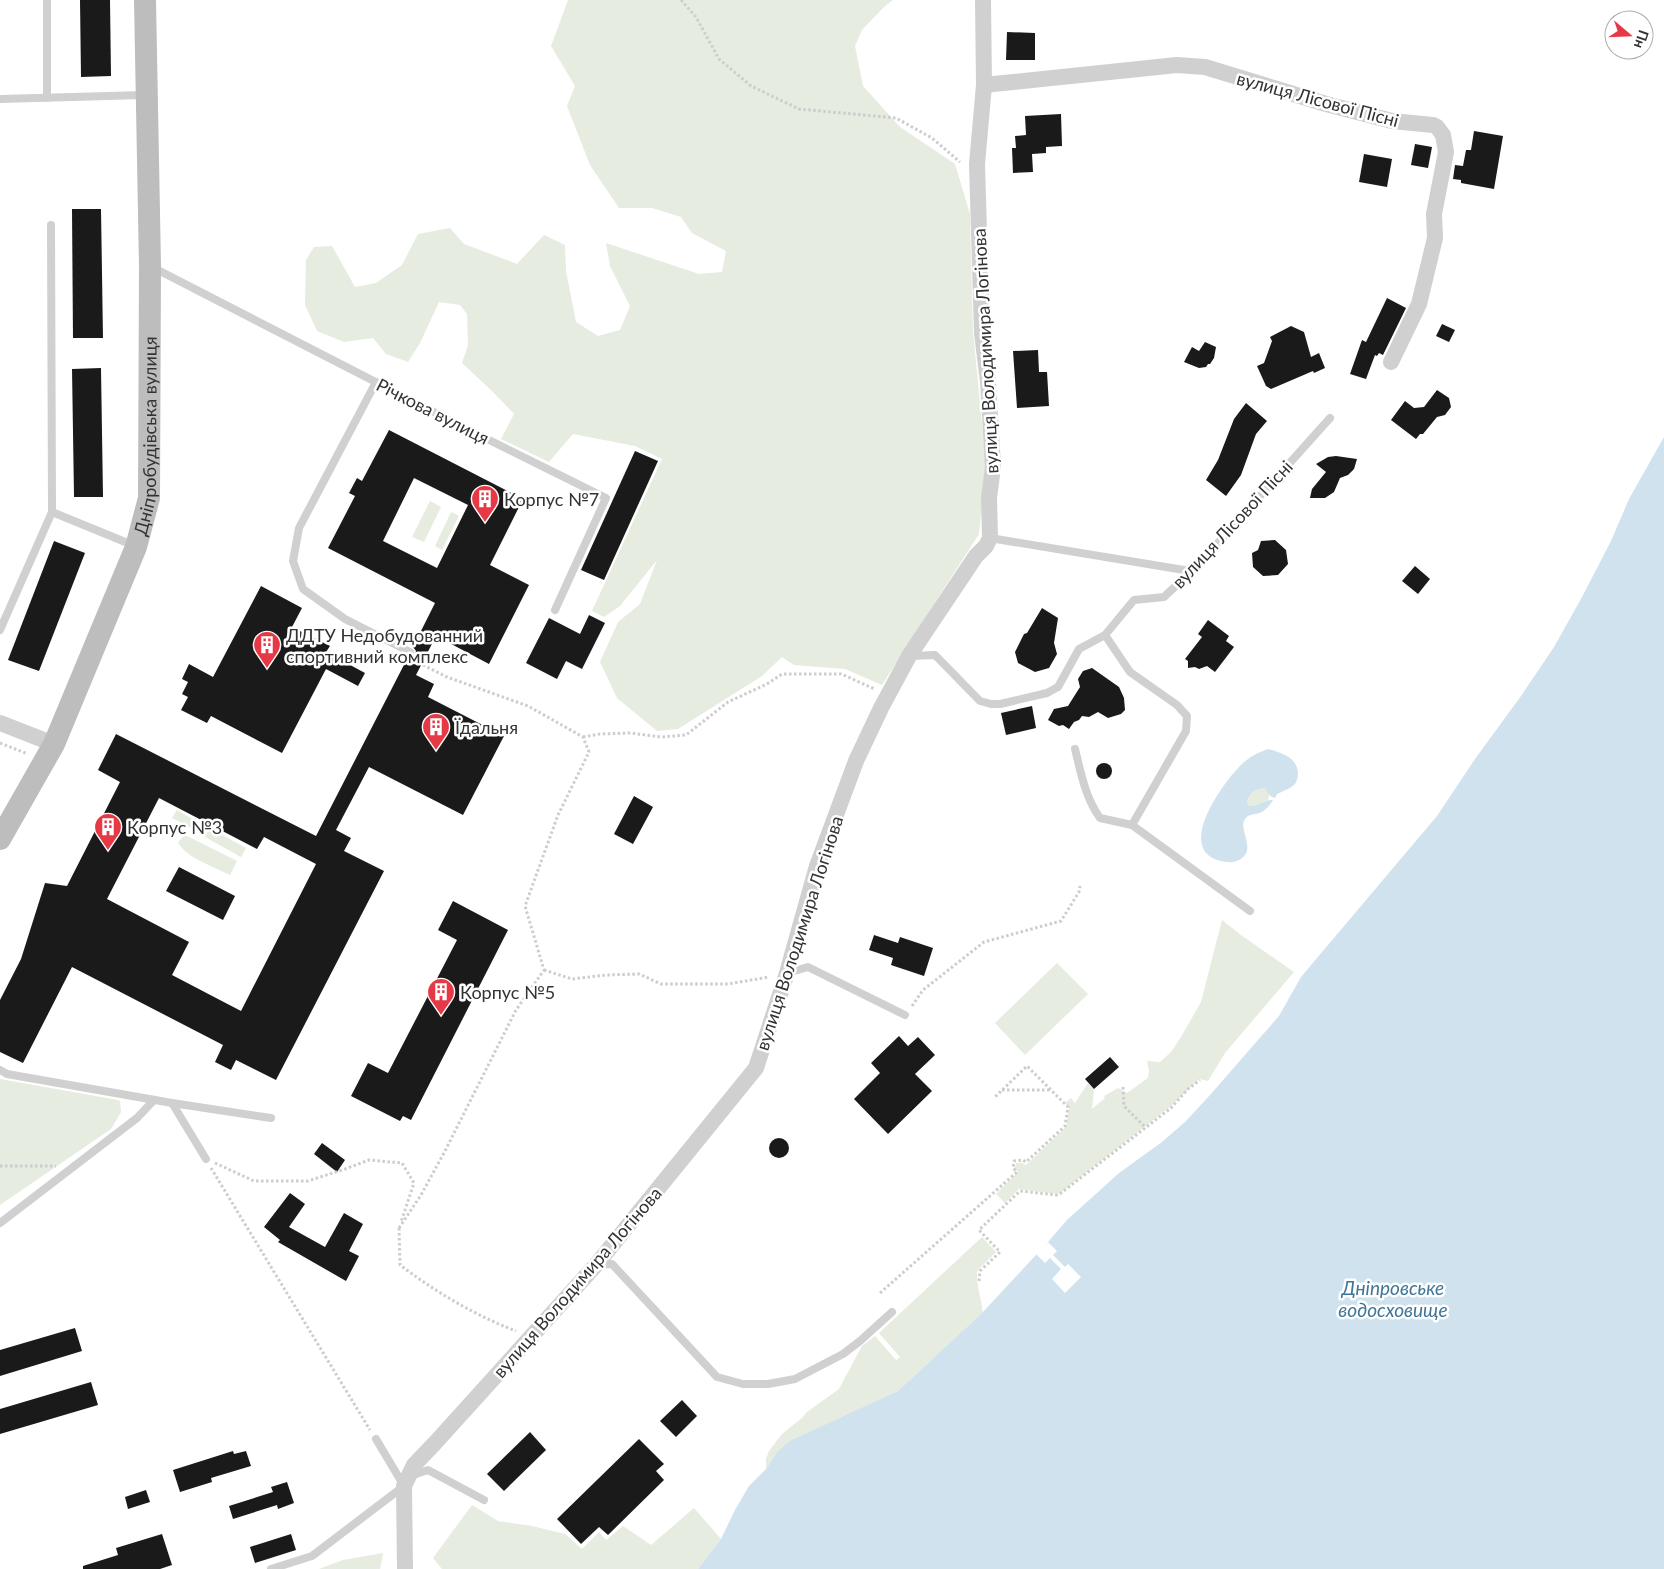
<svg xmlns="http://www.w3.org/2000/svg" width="1664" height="1569" font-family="Lato,sans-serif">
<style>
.green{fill:#e6ecdf}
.water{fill:#cfe2ee}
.pier{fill:#fff}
.building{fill:#1a1a1a;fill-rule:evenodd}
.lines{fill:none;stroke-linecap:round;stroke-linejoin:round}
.path{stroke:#cdcdcd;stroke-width:3;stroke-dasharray:2.5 2.5;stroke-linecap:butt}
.lane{stroke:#d0d0d0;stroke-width:8}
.street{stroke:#d0d0d0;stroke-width:16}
.secondary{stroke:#bdbdbd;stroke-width:22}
.labels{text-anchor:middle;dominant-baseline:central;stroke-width:5;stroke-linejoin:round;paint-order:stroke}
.street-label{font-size:18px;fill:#333;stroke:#fff}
.poi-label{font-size:18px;fill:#333;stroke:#fff;text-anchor:start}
.water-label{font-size:19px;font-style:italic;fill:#3f7597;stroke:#fff}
</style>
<rect width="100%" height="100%" fill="#fff"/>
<g class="green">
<polygon points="568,0 893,0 884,7 862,30 855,46 863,86 900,127 955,164 970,214 973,331 986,465 979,534 882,685 845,669 794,665 782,657 762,676 678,729 657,731 617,698 600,662 618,622 640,604 657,560 620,606 604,617 592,611 662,459 635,446 573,434 549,462 501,439 514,414 493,392 462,363 468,345 467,314 460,305 439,302 420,343 408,362 386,354 373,338 344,342 317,331 305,305 306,260 314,247 332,246 355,287 376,283 402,265 418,234 450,228 464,244 517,264 544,235 565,245 566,271 576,322 598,336 620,330 630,306 610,266 606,243 699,274 722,272 726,251 692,233 681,217 652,208 619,208 590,165 567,106 575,86 551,46"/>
<polygon points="430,501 441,507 424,542 412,537"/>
<polygon points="451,512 459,516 442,550 435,546"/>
<path d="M1259 788H1265C1269 792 1270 795 1268 800L1255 807 1249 806 1247 802C1249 794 1253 791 1259 788Z"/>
<polygon points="177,810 201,824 197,831 172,818"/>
<polygon points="209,828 246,848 241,857 205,837"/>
<path d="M185 835 237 861 230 875C217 868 184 857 178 842Z"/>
<polygon points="1222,920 1241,935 1294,972 1225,1053 1208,1081 1199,1079 1170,1107 1061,1192 1057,1194 1019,1189 1005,1203 996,1194 1018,1172 1015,1168 1016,1163 1022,1163 1026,1165 1066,1127 1069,1108 1065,1103 1071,1098 1075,1103 1088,1083 1094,1089 1092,1109 1105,1098 1104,1096 1118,1088 1127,1093 1148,1078 1149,1071 1147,1061 1160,1062 1171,1052 1181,1037 1201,1002"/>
<polygon points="1057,963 1088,994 1025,1055 995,1023"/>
<polygon points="0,1079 118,1100 120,1101 121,1112 111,1129 0,1205"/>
<polygon points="982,1237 996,1252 977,1271 977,1281 983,1312 898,1391 841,1418 777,1452 766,1469 766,1459 769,1451 782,1434 802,1418 807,1412 839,1389 862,1346 875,1336 896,1360 900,1357 879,1333"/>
<polygon points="472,1505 498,1521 532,1526 565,1534 582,1549 599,1532 606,1540 623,1526 651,1545 694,1508 721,1539 698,1569 442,1569 433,1558"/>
<polygon points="383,1553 380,1569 319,1569 343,1560"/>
</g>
<g class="water">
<polygon points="1664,437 1664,1569 698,1569 721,1539 735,1510 749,1486 766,1469 777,1452 790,1441 898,1391 983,1312 1048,1242 1067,1220 1119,1173 1162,1142 1186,1121 1210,1095 1279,1016 1301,977 1437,816 1475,759 1521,696 1554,647 1581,599 1611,541 1629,499"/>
<path d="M1268 749C1281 753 1297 757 1298 773 1298 777 1297 781 1295 784 1290 789 1283 791 1277 794L1275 798 1270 796 1265 788C1256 788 1249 793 1247 802L1249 806C1259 807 1264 799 1273 800 1269 807 1264 812 1256 814 1255 814 1249 815 1248 816 1233 826 1260 849 1239 860 1232 864 1224 862 1217 860 1176 846 1225 780 1242 764 1249 757 1259 752 1268 749Z"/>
</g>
<polygon class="pier" points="1048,1242 1057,1251 1053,1255 1065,1267 1068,1264 1081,1277 1065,1293 1052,1279 1061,1269 1050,1258 1045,1263 1036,1254"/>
<g class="building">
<polygon points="80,0 110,0 111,76 81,77"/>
<polygon points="1007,32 1035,33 1035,60 1006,60"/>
<polygon points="1061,114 1062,146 1046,147 1046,153 1032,154 1033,172 1013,173 1012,148 1016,148 1015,136 1026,135 1025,116"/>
<polygon points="1474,131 1503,136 1494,189 1461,183 1461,180 1453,179 1455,165 1463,166 1466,150 1471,150"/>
<polygon points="1415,144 1432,147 1428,168 1411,165"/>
<polygon points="1364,154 1392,159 1387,187 1359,182"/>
<polygon points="72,209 101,209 103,338 73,338"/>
<polygon points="1387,298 1406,308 1383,355 1379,353 1377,356 1375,355 1366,379 1350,374 1362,340 1366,342"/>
<polygon points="1442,324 1455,330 1449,342 1436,336"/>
<polygon points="1291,326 1304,332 1311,357 1319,353 1325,368 1314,373 1313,371 1271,389 1266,386 1257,366 1264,363 1272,341 1270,337"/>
<polygon points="1205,342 1216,347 1214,358 1210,364 1208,364 1206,367 1199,368 1184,362 1192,347 1199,351"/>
<polygon points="1038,350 1039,372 1047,372 1049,406 1017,408 1013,351"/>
<polygon points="101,368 103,497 74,497 72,369"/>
<polygon points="1437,390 1449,398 1451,407 1445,415 1437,417 1423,434 1420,434 1416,439 1391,420 1405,401 1414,408 1424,407"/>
<polygon points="1246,403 1267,421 1256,434 1241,475 1226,496 1206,480 1218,460 1234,419"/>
<path d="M389 430 523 499 490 565 529 585 489 664 436 636 416 675 434 684 428 697 504 736 463 815 369 767 336 830 351 838 344 851 384 871 276 1080 236 1060 231 1070 215 1062 223 1045 72 967 23 1063 0 1052V1000L21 959 45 883 67 886 120 782 98 770 116 734 316 836 408 657 415 655 416 651 413 647 435 603 328 548 355 496 349 493 357 478 362 481ZM414 478 468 505 437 568 383 541ZM159 798 257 849 264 837 316 864 241 1011 172 975 189 942 107 899Z"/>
<polygon points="635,451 658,461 604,580 581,570"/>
<polygon points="1336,456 1357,459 1354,469 1348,475 1340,478 1334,492 1325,498 1310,498 1312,489 1326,472 1316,464 1328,457"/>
<polygon points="1275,540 1286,550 1288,564 1278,575 1263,576 1253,567 1252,553 1258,550 1261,541"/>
<polygon points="54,541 85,553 39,671 8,660"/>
<polygon points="1415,566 1430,579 1418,594 1402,581"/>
<polygon points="261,586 302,608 292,627 330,646 326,652 365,673 358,686 326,669 282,753 211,716 207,723 181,710 188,697 182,694 188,682 182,679 189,664 213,677"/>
<polygon points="1042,608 1058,618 1054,643 1057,654 1049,668 1035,672 1018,663 1015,652 1024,634 1027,633"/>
<polygon points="589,615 605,623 582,669 566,661 557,679 526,663 549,618 580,634"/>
<polygon points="1208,620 1229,636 1226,641 1234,647 1215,672 1207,666 1199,669 1195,667 1188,668 1188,661 1185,659 1202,637 1198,634"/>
<polygon points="1092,668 1119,687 1124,698 1125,710 1121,714 1108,718 1098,712 1089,717 1082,716 1079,720 1074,722 1069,729 1063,725 1059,726 1048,720 1054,709 1068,706 1080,687 1078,679 1083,671"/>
<polygon points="1032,706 1036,728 1006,735 1001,713"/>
<circle cx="1104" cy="771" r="8"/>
<polygon points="634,796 653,807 633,844 614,834"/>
<polygon points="179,867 235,896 223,920 166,891"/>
<polygon points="453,901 508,930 411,1120 403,1116 400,1121 351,1096 368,1063 388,1073 457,940 438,930"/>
<polygon points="874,935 898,943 900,937 933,948 924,976 891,965 893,958 869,950"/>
<polygon points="899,1036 908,1046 918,1037 935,1055 915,1074 932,1091 888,1134 854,1099 880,1073 871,1063"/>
<polygon points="1110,1057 1119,1067 1094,1089 1085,1079"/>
<circle cx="779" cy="1148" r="10"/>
<polygon points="322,1143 345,1160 337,1172 314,1154"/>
<polygon points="290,1193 305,1204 289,1227 325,1247 344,1213 363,1224 349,1251 359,1256 346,1281 278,1242 280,1240 264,1227"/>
<polygon points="75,1328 82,1351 0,1376 0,1350"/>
<polygon points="91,1382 98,1405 0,1434 0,1409"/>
<polygon points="682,1400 697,1416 676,1437 660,1421"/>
<polygon points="530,1432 546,1450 504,1491 487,1474"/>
<polygon points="639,1439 664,1464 656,1471 664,1480 608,1535 599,1527 581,1544 557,1519"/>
<polygon points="233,1451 234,1454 246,1451 251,1466 211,1478 212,1482 180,1492 173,1470"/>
<polygon points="287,1482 294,1503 278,1509 277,1505 233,1519 229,1506 273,1492 271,1487"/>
<polygon points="146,1490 150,1502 128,1509 125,1497"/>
<polygon points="162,1534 172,1565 160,1569 83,1569 83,1566 118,1555 116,1548"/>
<polygon points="291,1534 296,1550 255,1563 250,1547"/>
</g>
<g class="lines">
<g class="path">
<polyline points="681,0 696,17 719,59 751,86 799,109 896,118 932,138 960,162"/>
<polyline points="583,737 600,734 631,733 661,737 686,735 728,702 767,684 782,674 841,674 875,689"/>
<polyline points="0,743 28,754"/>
<polyline points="544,970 572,979 606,975 639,974 661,984 728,984 769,977"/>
<polyline points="912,1006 923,990 984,942 1061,921 1079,892 1080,886"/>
<polyline points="1123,1087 1124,1106 1146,1128"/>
<polyline points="1002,1090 1051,1090"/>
<polyline points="215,1163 254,1181 308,1181 345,1169 369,1160 402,1163 414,1183 401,1222"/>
<polyline points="0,1166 56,1166"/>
<polyline points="211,1168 370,1430"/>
<polyline points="399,1228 421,1195 445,1151 516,1010 544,970 525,906 558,815 589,752 583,737 528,706 447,677 421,664"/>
<path d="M399 1228 400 1265C436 1292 474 1315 516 1331"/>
<polyline points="979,1281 980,1271 1000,1252 979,1230 1020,1191 1057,1195 1061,1193 1171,1108 1188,1089 1200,1080"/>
<polyline points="880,1293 1017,1172 1013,1168 1014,1161 1023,1160 1026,1162 1065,1126 1068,1107 1027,1066 994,1098"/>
</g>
<g class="lane">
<polyline points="47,0 47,98"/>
<polyline points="0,99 144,95"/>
<polyline points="51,225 52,512 135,546"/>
<polyline points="154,268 473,432 606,498 555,610"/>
<polyline points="376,382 299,528 293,561 303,589 345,619 410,652"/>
<polyline points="990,538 1190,571"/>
<polyline points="0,630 52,512"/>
<polyline points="1105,635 1130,672 1177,705 1187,716 1186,731 1132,825 1250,911"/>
<polyline points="911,656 935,655 980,701 991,704 1000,704 1047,693 1058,687 1079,649 1105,635 1134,600 1164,597 1200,563 1330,418"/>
<path d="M1075 749C1081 773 1085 797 1100 818L1132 825"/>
<polyline points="787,973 808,967 905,1015"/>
<polyline points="0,1070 7,1074 172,1103 206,1159"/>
<polyline points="172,1103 271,1118"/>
<polyline points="0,1223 137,1118 154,1100"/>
<polyline points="598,1265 612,1264 717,1377 743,1384 768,1384 795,1379 843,1354 860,1341 892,1312"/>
<polyline points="410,1476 428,1470 484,1500"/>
<polyline points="271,1569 312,1556 404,1486 376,1439"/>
</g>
<g class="street">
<polyline points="984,85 1177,65 1205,67 1326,104 1392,121 1433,125 1437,127 1443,135 1446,152 1434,214 1435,238 1419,304 1391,362"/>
<polyline points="0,723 54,744"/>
<polyline points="405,1569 404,1486 414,1465 435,1443 596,1265 756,1068 787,973 817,866 856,761 881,708 909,656 976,556 986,546 990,538 989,498 993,467 988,382 982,333 977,164 984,85 983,0"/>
</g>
<path class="secondary" id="s1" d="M0 839 54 744 136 547 149 498 150 266 145 0"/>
</g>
<defs>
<symbol id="building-pin" viewBox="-11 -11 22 30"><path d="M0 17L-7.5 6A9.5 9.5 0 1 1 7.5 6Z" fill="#e63946" stroke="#fff"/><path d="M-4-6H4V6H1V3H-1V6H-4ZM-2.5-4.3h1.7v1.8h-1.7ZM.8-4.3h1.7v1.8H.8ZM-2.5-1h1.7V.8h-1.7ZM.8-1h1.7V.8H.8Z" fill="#fff"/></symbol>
</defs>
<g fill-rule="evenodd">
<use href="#building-pin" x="469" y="483" width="32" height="43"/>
<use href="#building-pin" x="251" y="629" width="32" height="43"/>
<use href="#building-pin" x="420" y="711" width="32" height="43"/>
<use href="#building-pin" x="92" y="811" width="32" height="43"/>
<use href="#building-pin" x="425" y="976" width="32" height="43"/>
</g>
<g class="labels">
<g class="street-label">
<text transform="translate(1318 99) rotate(15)">вулиця Лісової Пісні</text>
<text transform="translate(985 351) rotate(-93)">вулиця Володимира Логінова</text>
<text transform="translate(433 411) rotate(27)">Річкова вулиця</text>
<text stroke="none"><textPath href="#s1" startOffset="435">Дніпробудівська вулиця</textPath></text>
<text transform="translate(1232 524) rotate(-47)">вулиця Лісової Пісні</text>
<text transform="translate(799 933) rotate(-72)">вулиця Володимира Логінова</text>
<text transform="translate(577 1282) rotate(-49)">вулиця Володимира Логінова</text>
</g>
<g class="poi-label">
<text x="504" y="499">Корпус №7</text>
<text x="286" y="635">ДДТУ Недобудованний<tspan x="286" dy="21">спортивний комплекс</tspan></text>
<text x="455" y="727">Їдальня</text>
<text x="127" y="827">Корпус №3</text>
<text x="460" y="992">Корпус №5</text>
</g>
<g class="water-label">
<text x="1393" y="1287">Дніпровське<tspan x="1393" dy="22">водосховище</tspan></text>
</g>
</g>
<g transform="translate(1629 35) rotate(109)"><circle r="24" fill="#ffffff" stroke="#adadad"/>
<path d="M0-4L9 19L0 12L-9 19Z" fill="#e63946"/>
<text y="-8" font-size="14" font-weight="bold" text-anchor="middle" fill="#333333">Пн</text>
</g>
</svg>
